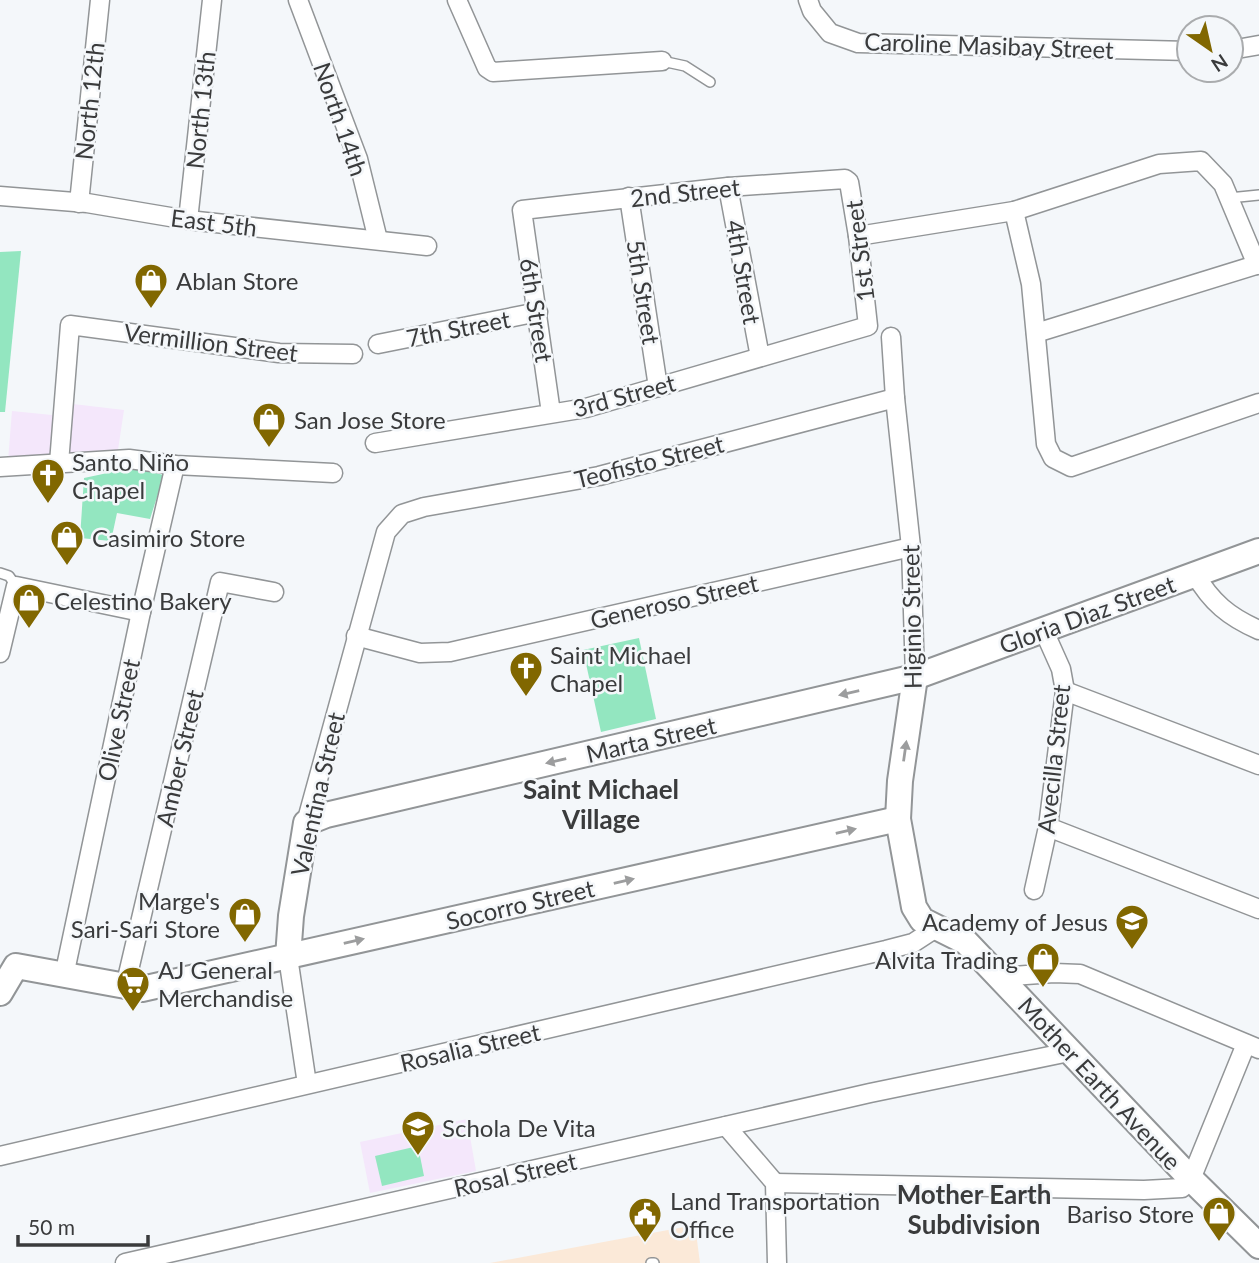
<svg xmlns="http://www.w3.org/2000/svg" width="1259" height="1263" font-family="Lato,sans-serif">
<style>
.commercial{fill:#fbe9d8}
.education{fill:#f4e7fb}
.green{fill:#93e6c0}
.lines{fill:none;stroke-linecap:round;stroke-linejoin:round}
.lane-casing{stroke:#929597;stroke-width:12}
.street-casing{stroke:#929597;stroke-width:21}
.secondary-casing{stroke:#929597;stroke-width:28}
.lane{stroke:#fff;stroke-width:9}
.street{stroke:#fff;stroke-width:18}
.secondary{stroke:#fff;stroke-width:24}
.oneway{fill:#9c9d9e}
.labels{text-anchor:middle;dominant-baseline:central;stroke-width:5;stroke-linejoin:round;paint-order:stroke}
.street-label{font-size:24px;fill:#3a3b3c;stroke:#f4f7fa}
.poi-label{font-size:24px;fill:#3a3b3c;stroke:#f4f7fa;text-anchor:start}
.neighbourhood-label{font-size:26px;font-weight:bold;fill:#3a3b3c;stroke:#f4f7fa}
</style>
<rect width="100%" height="100%" fill="#f4f7fa"/>
<polygon class="commercial" points="695,1225 700,1263 490,1263"/>
<g class="education">
<polygon points="73,404 124,410 118,450 90,453 68,452 44,458 8,461 12,411 52,415"/>
<polygon points="467,1119 476,1171 370,1193 360,1142"/>
</g>
<g class="green">
<polygon points="21,251 5,412 0,412 0,252"/>
<polygon points="131,468 164,475 150,519 117,513 111,541 80,538 84,478"/>
<polygon points="639,638 656,719 601,732 583,650"/>
<polygon points="418,1146 424,1176 382,1186 375,1156"/>
</g>
<g class="lines">
<defs>
<g id="lane">
<polyline points="662,61 685,66 710,82"/>
<polyline points="1229,198 1259,195"/>
<polyline points="0,573 9,576 16,586"/>
<polyline points="651,1263 654,1263"/>
</g>
<g id="street">
<polyline points="298,0 358,159 378,240"/>
<polyline points="457,0 487,68 493,72 662,61"/>
<polyline points="808,0 812,11 830,33 858,43 1189,51"/>
<polyline points="1231,50 1259,45"/>
<polyline points="728,187 760,357"/>
<polyline points="0,196 87,203 188,220 427,246"/>
<polyline points="629,197 658,387"/>
<polyline points="79,203 100,0"/>
<polyline points="1014,211 1031,284 1046,444 1053,458 1071,467 1259,403"/>
<polyline points="188,220 212,0"/>
<polyline points="858,236 1014,211 1159,164 1201,161 1223,184 1257,265"/>
<polyline points="1036,333 1259,264"/>
<polyline points="891,337 895,398 911,547 915,677"/>
<polyline points="378,344 538,312"/>
<polyline points="375,443 586,408 868,326 858,236 849,182 845,179 728,187 522,210 551,413"/>
<polyline points="59,463 70,325 279,353 353,354"/>
<polyline points="0,467 129,459 175,465 333,473"/>
<path d="M1195 574C1211 602 1229 617 1259 630"/>
<polyline points="356,636 420,653 450,652 911,547"/>
<polyline points="0,653 16,586 141,612"/>
<polyline points="1065,691 1259,765"/>
<polyline points="306,823 386,532 402,514 424,507 599,476 895,398"/>
<polyline points="1048,827 1259,909"/>
<polyline points="1034,890 1048,827 1065,691 1061,669 1044,631"/>
<polyline points="288,957 307,1084"/>
<polyline points="64,976 141,612 175,465"/>
<polyline points="999,977 1054,973 1080,974 1259,1049"/>
<polyline points="125,987 220,582 274,592"/>
<polyline points="726,1126 775,1183 777,1263"/>
<polyline points="0,1156 886,950 913,943 936,928"/>
<polyline points="775,1183 1144,1190 1182,1188 1191,1179 1246,1044"/>
<polyline points="125,1263 870,1093 1069,1052"/>
</g>
<g id="secondary">
<polyline points="915,677 900,781 898,819 914,907 922,920 966,942 1191,1179 1259,1246"/>
<polyline points="288,957 291,916 306,823 326,815 915,677 1259,551"/>
<polyline points="0,993 16,966 142,989 898,819"/>
</g>
</defs>
<use href="#lane" class="lane-casing"/>
<use href="#street" class="street-casing"/>
<use href="#secondary" class="secondary-casing"/>
<use href="#lane" class="lane"/>
<use href="#street" class="street"/>
<use href="#secondary" class="secondary"/>
</g>
<defs><path id="oneway-solid" d="M-6-.8H1V-3.2L6.5 0L1 3.2V.8H-6Z" transform="scale(1.75)"/></defs>
<g class="oneway">
<use href="#oneway-solid" transform="translate(849 693) rotate(167)"/>
<use href="#oneway-solid" transform="translate(905 751) rotate(-82)"/>
<use href="#oneway-solid" transform="translate(556 761) rotate(167)"/>
<use href="#oneway-solid" transform="translate(846 831) rotate(-13)"/>
<use href="#oneway-solid" transform="translate(624 881) rotate(-13)"/>
<use href="#oneway-solid" transform="translate(354 941) rotate(-13)"/>
</g>
<defs>
<symbol id="shop-pin" viewBox="-11 -11 22 30"><path d="M0 17L-7.5 6A9.5 9.5 0 1 1 7.5 6Z" fill="#816700" stroke="#f4f7fa"/><path d="M-5-2.5h2.3a2.7 3.5 0 0 1 5.4 0H5L5.5 6h-11ZM-1.5-2.5h3a1.5 2.3 0 0 0-3 0Z" fill="#fff"/></symbol>
<symbol id="church-pin" viewBox="-11 -11 22 30"><path d="M0 17L-7.5 6A9.5 9.5 0 1 1 7.5 6Z" fill="#816700" stroke="#f4f7fa"/><path d="M-1.2-6h2.4v3.5h3.3v2.4h-3.3V6h-2.4V-.1h-3.3v-2.4h3.3Z" fill="#fff"/></symbol>
<symbol id="school-pin" viewBox="-11 -11 22 30"><path d="M0 17L-7.5 6A9.5 9.5 0 1 1 7.5 6Z" fill="#816700" stroke="#f4f7fa"/><path d="M0-5L7-2L0 1L-7-2ZM-4 1L0 2.5L4 1V4Q0 6-4 4Z" fill="#fff"/></symbol>
<symbol id="supermarket-pin" viewBox="-11 -11 22 30"><path d="M0 17L-7.5 6A9.5 9.5 0 1 1 7.5 6Z" fill="#816700" stroke="#f4f7fa"/><path d="M-6-5.5h2.5l.6 2H6L4.5 2H-2.5L-4.4-4H-6ZM-1.5 3.2a1.3 1.3 0 1 0 .1 0ZM3 3.2a1.3 1.3 0 1 0 .1 0Z" fill="#fff"/></symbol>
<symbol id="civic-pin" viewBox="-11 -11 22 30"><path d="M0 17L-7.5 6A9.5 9.5 0 1 1 7.5 6Z" fill="#816700" stroke="#f4f7fa"/><path d="M-.6-6.5H3V-4.5H.6V-3L4-1V1h2V6H-6V1h2V-1L-.6-3ZM-1.2 2.5V6h2.4V2.5Z" fill="#fff"/></symbol>
</defs>
<g fill-rule="evenodd">
<use href="#shop-pin" x="132" y="261" width="38" height="52"/>
<use href="#shop-pin" x="250" y="400" width="38" height="52"/>
<use href="#church-pin" x="29" y="456" width="38" height="52"/>
<use href="#shop-pin" x="48" y="518" width="38" height="52"/>
<use href="#shop-pin" x="10" y="581" width="38" height="52"/>
<use href="#church-pin" x="507" y="649" width="38" height="52"/>
<use href="#shop-pin" x="226" y="895" width="38" height="52"/>
<use href="#school-pin" x="1113" y="902" width="38" height="52"/>
<use href="#shop-pin" x="1024" y="940" width="38" height="52"/>
<use href="#supermarket-pin" x="114" y="964" width="38" height="52"/>
<use href="#school-pin" x="399" y="1108" width="38" height="52"/>
<use href="#shop-pin" x="1200" y="1194" width="38" height="52"/>
<use href="#civic-pin" x="626" y="1195" width="38" height="52"/>
</g>
<g class="labels">
<g class="street-label">
<text transform="translate(989 45) rotate(2)">Caroline Masibay Street</text>
<text transform="translate(89 101) rotate(-84)">North 12th</text>
<text transform="translate(200 110) rotate(-84)">North 13th</text>
<text transform="translate(341 119) rotate(71)">North 14th</text>
<text transform="translate(685 192) rotate(-6)">2nd Street</text>
<text transform="translate(214 222) rotate(7)">East 5th</text>
<text transform="translate(859 251) rotate(-97)">1st Street</text>
<text transform="translate(744 272) rotate(80)">4th Street</text>
<text transform="translate(644 292) rotate(81)">5th Street</text>
<text transform="translate(537 310) rotate(81)">6th Street</text>
<text transform="translate(458 328) rotate(-11)">7th Street</text>
<text transform="translate(211 342) rotate(7)">Vermillion Street</text>
<text transform="translate(624 395) rotate(-15)">3rd Street</text>
<text transform="translate(649 461) rotate(-14)">Teofisto Street</text>
<text transform="translate(674 601) rotate(-13)">Generoso Street</text>
<text transform="translate(1087 614) rotate(-20)">Gloria Diaz Street</text>
<text transform="translate(911 617) rotate(-91)">Higinio Street</text>
<text transform="translate(118 720) rotate(-78)">Olive Street</text>
<text transform="translate(651 739) rotate(-13)">Marta Street</text>
<text transform="translate(179 758) rotate(-77)">Amber Street</text>
<text transform="translate(1053 759) rotate(-84)">Avecilla Street</text>
<text transform="translate(317 794) rotate(-77)">Valentina Street</text>
<text transform="translate(520 904) rotate(-13)">Socorro Street</text>
<text transform="translate(470 1047) rotate(-13)">Rosalia Street</text>
<text transform="translate(1100 1083) rotate(47)">Mother Earth Avenue</text>
<text transform="translate(515 1174) rotate(-13)">Rosal Street</text>
</g>
<g class="poi-label">
<text x="176" y="280">Ablan Store</text>
<text x="294" y="419">San Jose Store</text>
<text x="72" y="461">Santo Niño<tspan x="72" dy="28">Chapel</tspan></text>
<text x="92" y="537">Casimiro Store</text>
<text x="54" y="600">Celestino Bakery</text>
<text x="550" y="654">Saint Michael<tspan x="550" dy="28">Chapel</tspan></text>
<text x="220" y="900" text-anchor="end">Marge's<tspan x="220" dy="28">Sari-Sari Store</tspan></text>
<text x="1108" y="921" text-anchor="end">Academy of Jesus</text>
<text x="1018" y="959" text-anchor="end">Alvita Trading</text>
<text x="158" y="969">AJ General<tspan x="158" dy="28">Merchandise</tspan></text>
<text x="442" y="1127">Schola De Vita</text>
<text x="670" y="1200">Land Transportation<tspan x="670" dy="28">Office</tspan></text>
<text x="1194" y="1213" text-anchor="end">Bariso Store</text>
</g>
<g class="neighbourhood-label">
<text x="601" y="789">Saint Michael<tspan x="601" dy="30">Village</tspan></text>
<text x="974" y="1194">Mother Earth<tspan x="974" dy="30">Subdivision</tspan></text>
</g>
</g>
<g transform="translate(1210 49) rotate(146)"><circle r="33" fill="#f4f7fa" stroke="#aaacae" stroke-width="2"/>
<path d="M0-5L12 26L0 18L-12 26Z" fill="#816700"/>
<text y="-10" font-size="19" font-weight="bold" text-anchor="middle" fill="#3a3b3c">N</text>
</g>
<path d="M18 1235v10h130v-10" fill="none" stroke="#3a3b3c" stroke-width="3.5"/>
<text x="28" y="1235" font-size="21" fill="#3a3b3c" stroke="#f4f7fa" stroke-width="5" paint-order="stroke">50 m</text>
</svg>
